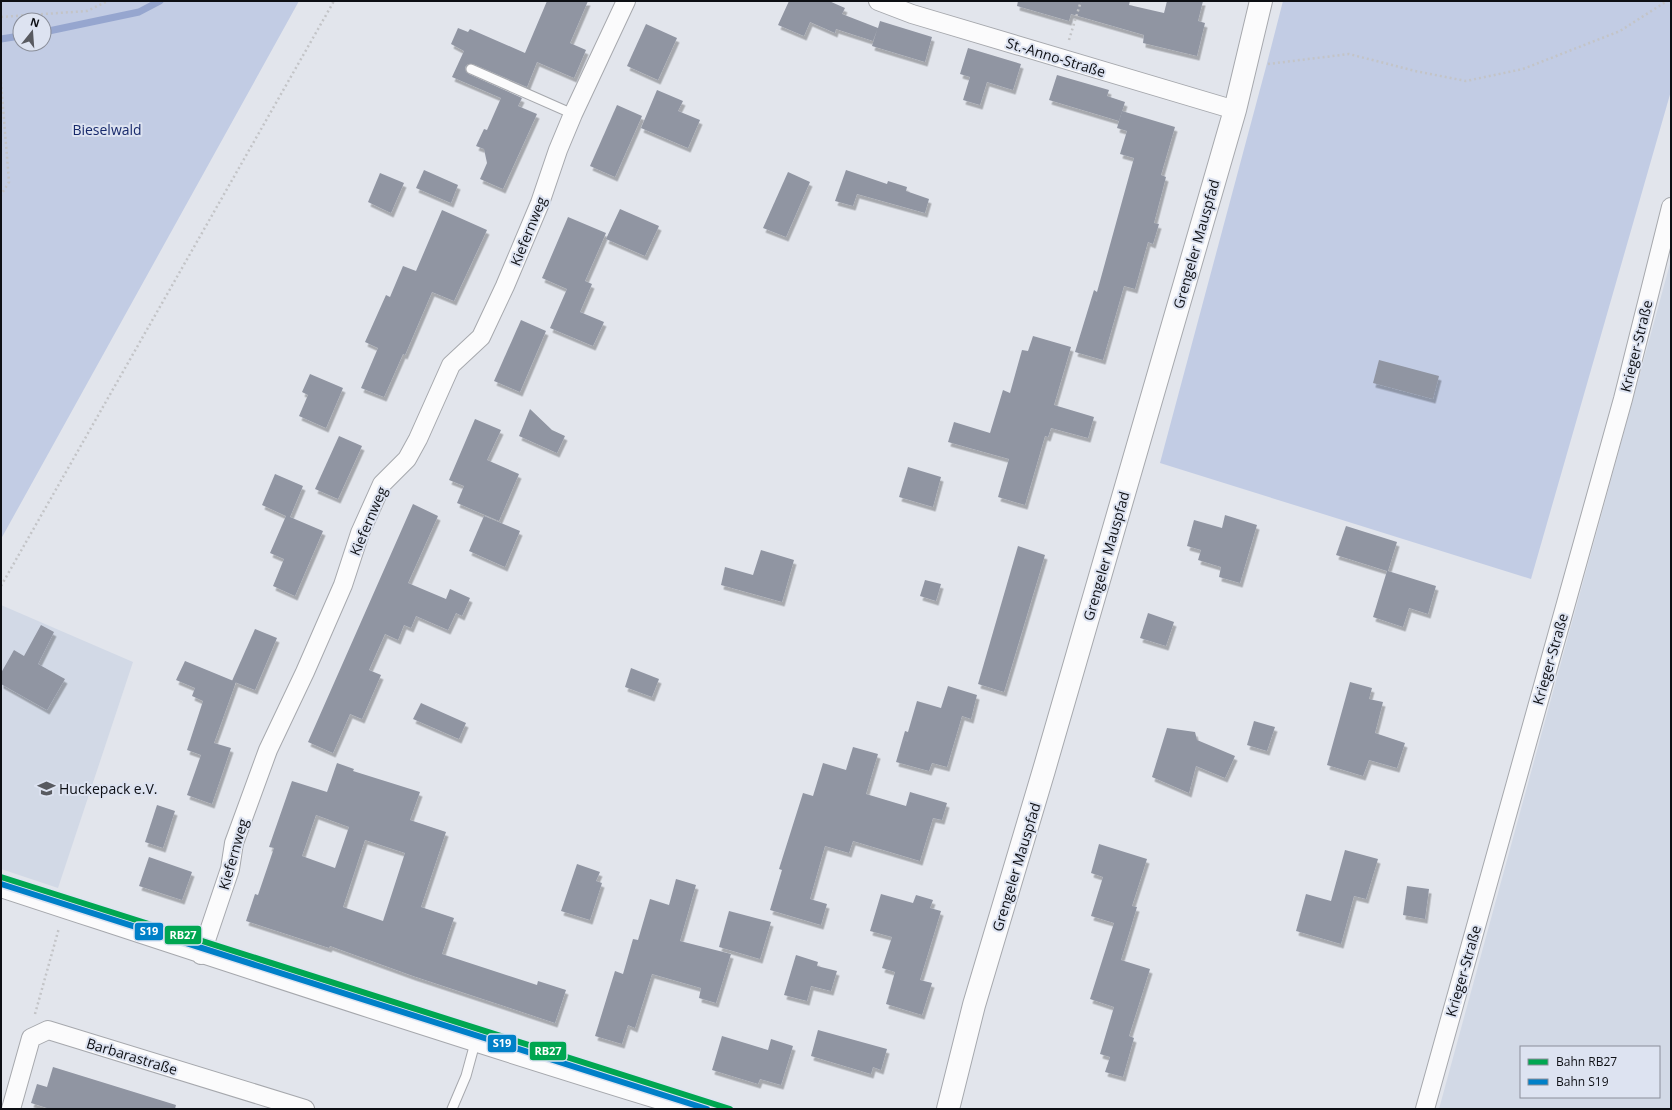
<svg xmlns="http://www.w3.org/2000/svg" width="1672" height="1110" font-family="'Open Sans',sans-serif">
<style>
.built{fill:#d2d9e6;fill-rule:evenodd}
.green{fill:#c2cce4;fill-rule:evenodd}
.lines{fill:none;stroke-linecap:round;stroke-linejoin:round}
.stream{stroke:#96a6cf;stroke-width:7}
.building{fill:#9095a2;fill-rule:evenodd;filter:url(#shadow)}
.service-casing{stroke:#a6a8ad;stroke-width:11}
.minor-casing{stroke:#a6a8ad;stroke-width:20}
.secondary-casing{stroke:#a6a8ad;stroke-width:24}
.path{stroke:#c3c4c7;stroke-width:2.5;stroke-dasharray:2 3;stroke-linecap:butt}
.service{stroke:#fbfbfc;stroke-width:9}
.minor{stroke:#fbfbfc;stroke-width:18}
.secondary{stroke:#fbfbfc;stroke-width:22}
.rail-1-casing{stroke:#dde3f1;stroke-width:9}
.rail-2-casing{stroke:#dde3f1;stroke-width:9}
.rail-1{stroke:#00a651;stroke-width:6}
.rail-2{stroke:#0080c8;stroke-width:6}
.labels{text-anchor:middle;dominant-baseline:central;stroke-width:4;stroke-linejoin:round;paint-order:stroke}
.street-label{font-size:14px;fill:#0d0f14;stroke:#dde3f1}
.park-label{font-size:14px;fill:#17296b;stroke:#dde3f1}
.poi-label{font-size:14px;fill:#0d0f14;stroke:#dde3f1;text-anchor:start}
.line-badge{stroke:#dde3f1;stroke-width:1.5}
.badge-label{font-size:11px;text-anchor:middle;font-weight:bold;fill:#fff}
</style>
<defs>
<filter id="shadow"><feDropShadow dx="2.5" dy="4.5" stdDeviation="0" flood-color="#0004"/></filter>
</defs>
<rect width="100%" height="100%" fill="#e2e5ec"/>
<g class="built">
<path d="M1671 260V1109H1439ZM1521 1047H1659V1097H1521Z"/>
<polygon points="1,605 133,662 58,888 1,869"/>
</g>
<g class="green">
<path d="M1 1H299L1 539ZM20 20H44V44H20Z"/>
<polygon points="1283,1 1671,1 1671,91 1531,579 1160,463 1266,67"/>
</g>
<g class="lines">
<g class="stream">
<polyline points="44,32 139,12 160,1"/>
<polyline points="1,39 20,36"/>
</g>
</g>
<g class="building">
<polygon points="547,1 588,1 570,43 586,50 574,78 537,62 527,87 473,64 468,64 465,67 466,72 469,74 522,98 518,106 537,114 503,189 480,179 487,163 484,149 476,146 484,129 487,130 501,98 452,77 464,51 451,44 458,28 468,32 470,29 525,53"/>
<polygon points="789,1 829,1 845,8 842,14 878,28 880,21 932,37 925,62 872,46 877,30 873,41 836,29 835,33 810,22 804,36 778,25"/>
<polygon points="1018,1 1130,1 1129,5 1164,13 1167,1 1203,1 1198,21 1205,23 1197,56 1143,43 1144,35 1071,14 1069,21 1017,6"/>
<polygon points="646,24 677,38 658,80 627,66"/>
<polygon points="968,48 1021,64 1013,90 987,82 980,105 963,100 970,77 960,74"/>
<polygon points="1057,75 1109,90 1107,96 1125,102 1119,121 1049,100"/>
<polygon points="657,90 683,101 678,111 700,120 688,148 641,128"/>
<polygon points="617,105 642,116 615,177 590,166"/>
<polygon points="1122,111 1175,127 1161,175 1166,177 1154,223 1159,224 1153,244 1148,242 1135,289 1124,286 1103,360 1075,352 1094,290 1097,292 1134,158 1120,154 1127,131 1117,128"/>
<polygon points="424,170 458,185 451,203 416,188"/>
<polygon points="846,170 887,184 888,181 907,187 906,191 929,199 925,213 857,194 853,206 835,201"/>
<polygon points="788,172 810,182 786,237 763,228"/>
<polygon points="380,173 404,183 391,213 368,202"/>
<polygon points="620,209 659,226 645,256 606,239"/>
<polygon points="442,210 487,230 454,301 432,292 405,355 403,354 384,397 361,388 378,348 365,342 386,295 390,297 403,266 416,271"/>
<polygon points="568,217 606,233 585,281 592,284 580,312 604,322 593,346 550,328 567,289 542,278"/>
<polygon points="521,320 546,331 520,392 494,381"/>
<polygon points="1033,336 1071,347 1054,405 1094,417 1088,438 1051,428 1048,437 1045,436 1025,505 998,497 1009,459 948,442 954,422 990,433 1003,390 1010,393 1022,350 1028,351"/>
<polygon points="1379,360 1439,376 1433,399 1373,383"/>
<polygon points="310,374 343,388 326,428 299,416 308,395 302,392"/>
<polygon points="530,409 552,430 565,436 557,453 519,436"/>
<polygon points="475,419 501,430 487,460 519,474 499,521 457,503 464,486 449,480"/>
<polygon points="339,436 362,446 338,499 315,489"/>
<polygon points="908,467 941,477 933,507 899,497"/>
<polygon points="275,474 303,486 290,517 323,531 295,596 273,586 284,559 270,553 286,516 262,505"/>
<polygon points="413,504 438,516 408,583 446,599 450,589 470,598 462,616 456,613 448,630 416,616 411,628 404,625 398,640 385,634 369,670 381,675 362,719 350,714 333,753 308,742"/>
<polygon points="1225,515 1257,525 1240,583 1219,577 1221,567 1198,560 1201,550 1187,546 1194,520 1222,528"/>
<polygon points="484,516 520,531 505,567 469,551"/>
<polygon points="1346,526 1397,542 1388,571 1436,586 1428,614 1409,608 1403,627 1373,617 1387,571 1336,555"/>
<polygon points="1018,546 1045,555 1004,692 978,684"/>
<polygon points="761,550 794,560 782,602 721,585 725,567 753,575"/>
<polygon points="925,580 941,584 936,601 920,596"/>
<polygon points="1148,613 1174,622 1166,646 1140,638"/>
<polygon points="41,625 54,632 38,664 65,679 47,710 1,684 1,673 14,650 24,656"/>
<polygon points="255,629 277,638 255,690 232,681"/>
<polygon points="185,661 236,682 214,743 231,748 212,804 187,795 201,755 187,750 203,701 192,696 195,688 176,680"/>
<polygon points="631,668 659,679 652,697 625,687"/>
<polygon points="1350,682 1372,688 1369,699 1383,702 1375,733 1405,743 1397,768 1369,760 1363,776 1327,765"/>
<polygon points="948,686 977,695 971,719 962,716 947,767 932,763 929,771 896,762 905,731 908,732 917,701 941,708"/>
<polygon points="421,703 466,723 459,739 413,719"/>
<polygon points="1254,721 1275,727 1267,751 1247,745"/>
<polygon points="1167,728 1195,732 1197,740 1235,756 1225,778 1196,766 1189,793 1152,777"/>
<polygon points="853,747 878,754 866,794 906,806 910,792 947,803 942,820 933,818 920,861 853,841 849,853 825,846 810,899 827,904 821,925 770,910 782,870 779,869 803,793 813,796 823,763 846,770"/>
<path d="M337 763 354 769 353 771 420 792 410 820 446 832 421 907 454 918 442 954 537 985 538 981 566 990 555 1023 413 976 330 946 329 948 246 921 255 894 258 895 274 848 269 847 292 781 327 792ZM316 815 349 827 335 868 302 856ZM365 840 405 853 383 921 343 907Z"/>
<polygon points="157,805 175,811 163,848 145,842"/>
<polygon points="1099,844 1147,859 1132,906 1137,907 1121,960 1150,969 1129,1036 1134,1038 1123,1077 1105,1072 1110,1057 1100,1054 1114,1007 1090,999 1114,923 1091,916 1103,877 1091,873"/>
<polygon points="1345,850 1378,859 1366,899 1354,896 1341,944 1296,931 1306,894 1331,901"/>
<polygon points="149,857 192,872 182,900 139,886"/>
<polygon points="577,864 600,872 596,881 602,883 590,920 561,911"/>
<polygon points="676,879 696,885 680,941 731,954 716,1003 699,998 701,988 652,974 635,1028 628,1025 622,1044 595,1036 615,971 623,974 633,939 638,940 650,899 669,905"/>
<polygon points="1407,886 1429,889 1425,919 1403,915"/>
<polygon points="881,894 913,903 916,895 933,900 930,908 941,911 920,980 932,983 922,1015 886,1004 895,972 882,968 892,937 870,931"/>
<polygon points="729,911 771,922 760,959 719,947"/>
<polygon points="796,955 818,962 817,966 837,971 831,991 811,986 807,1001 784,995"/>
<polygon points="818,1030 887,1049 881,1070 873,1067 871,1074 811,1056"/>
<polygon points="722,1036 768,1050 771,1039 793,1046 781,1085 760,1079 758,1084 712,1070"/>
<polygon points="53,1067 176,1105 175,1109 50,1109 31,1103 37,1084 47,1087"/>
</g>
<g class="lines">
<defs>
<g id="service">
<polyline points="471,69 573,114"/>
<polyline points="452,1109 466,1076 475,1043"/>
</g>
<g id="minor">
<polyline points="878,1 912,14 1235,110"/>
<path d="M1 888C230 963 459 1039 689 1109"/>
<polyline points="201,955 230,869 234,843 268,750 305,672 343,585 360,533 382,484 407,459 418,439 451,365 481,337 505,286 540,203 558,150 573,114 626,1"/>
<polyline points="11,1109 31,1038 48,1030 305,1109"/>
<polyline points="1425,1109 1623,399 1671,207"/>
</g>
<polyline id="secondary" points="948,1109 974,1005 1044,770 1235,110 1261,1"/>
</defs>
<use href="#service" class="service-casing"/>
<use href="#minor" class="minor-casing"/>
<use href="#secondary" class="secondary-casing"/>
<g class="path">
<polyline points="1,17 87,11 108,1"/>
<polyline points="1069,40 1081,1"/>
<polyline points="1268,64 1349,54 1415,71 1466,81 1523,69 1620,31 1667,1"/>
<polyline points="1,82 9,182 1,195"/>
<polyline points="1,586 334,1"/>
<polyline points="35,1014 59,928"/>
</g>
<use href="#service" class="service"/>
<use href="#minor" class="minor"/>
<use href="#secondary" class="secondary"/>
<defs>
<polyline id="rail-1" points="1,877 730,1109"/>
<polyline id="rail-2" points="1,884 707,1109"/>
</defs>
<use href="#rail-1" class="rail-1-casing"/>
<use href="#rail-2" class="rail-2-casing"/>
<use href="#rail-1" class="rail-1"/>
<use href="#rail-2" class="rail-2"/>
</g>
<defs>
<symbol id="school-bare" viewBox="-9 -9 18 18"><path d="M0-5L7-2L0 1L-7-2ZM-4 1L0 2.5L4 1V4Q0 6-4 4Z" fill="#585a60" stroke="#dde3f1" stroke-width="2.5" paint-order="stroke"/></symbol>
</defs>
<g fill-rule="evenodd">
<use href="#school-bare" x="34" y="776" width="25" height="25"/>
</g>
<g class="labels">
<g class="street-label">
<text transform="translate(1056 57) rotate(17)">St.-Anno-Straße</text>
<text transform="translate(528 231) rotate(-68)">Kiefernweg</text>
<text transform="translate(1196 244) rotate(-74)">Grengeler Mauspfad</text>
<text transform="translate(1636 346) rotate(-76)">Krieger-Straße</text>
<text transform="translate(368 521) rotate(-67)">Kiefernweg</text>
<text transform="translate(1106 556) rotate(-74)">Grengeler Mauspfad</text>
<text transform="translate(1550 659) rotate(-74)">Krieger-Straße</text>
<text transform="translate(233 854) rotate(-74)">Kiefernweg</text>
<text transform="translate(1016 867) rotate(-73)">Grengeler Mauspfad</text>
<text transform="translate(1463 971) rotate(-74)">Krieger-Straße</text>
<text transform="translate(132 1056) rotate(17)">Barbarastraße</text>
</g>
<g class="park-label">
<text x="107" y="129">Bieselwald</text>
</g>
<g class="poi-label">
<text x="59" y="788">Huckepack e.V.</text>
</g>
</g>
<g class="line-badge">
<rect x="134" y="922" width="30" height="19" rx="4" fill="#0080c8"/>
<rect x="164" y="925" width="38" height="20" rx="4" fill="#00a651"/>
<rect x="487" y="1034" width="30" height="19" rx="4" fill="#0080c8"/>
<rect x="529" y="1041" width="38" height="20" rx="4" fill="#00a651"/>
</g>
<g class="badge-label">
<text x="149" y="935">S19</text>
<text x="183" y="939">RB27</text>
<text x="502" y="1047">S19</text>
<text x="548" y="1055">RB27</text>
</g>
<rect width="1672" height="1110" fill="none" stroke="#0d0f14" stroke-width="4"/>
<rect x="1520" y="1046" width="140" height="52" fill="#dde3f1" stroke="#8a8e99"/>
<rect x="1528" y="1059" width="20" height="6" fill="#00a651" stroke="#8a8e99"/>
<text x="1556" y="1066" font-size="12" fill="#0d0f14">Bahn RB27</text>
<rect x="1528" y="1079" width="20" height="6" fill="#0080c8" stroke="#8a8e99"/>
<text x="1556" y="1086" font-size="12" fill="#0d0f14">Bahn S19</text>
<g transform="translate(32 32) rotate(17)"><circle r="19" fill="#dde3f1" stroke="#8a8e99"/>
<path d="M0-3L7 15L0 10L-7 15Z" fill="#585a60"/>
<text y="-6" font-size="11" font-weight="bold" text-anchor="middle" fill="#0d0f14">N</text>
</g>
</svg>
